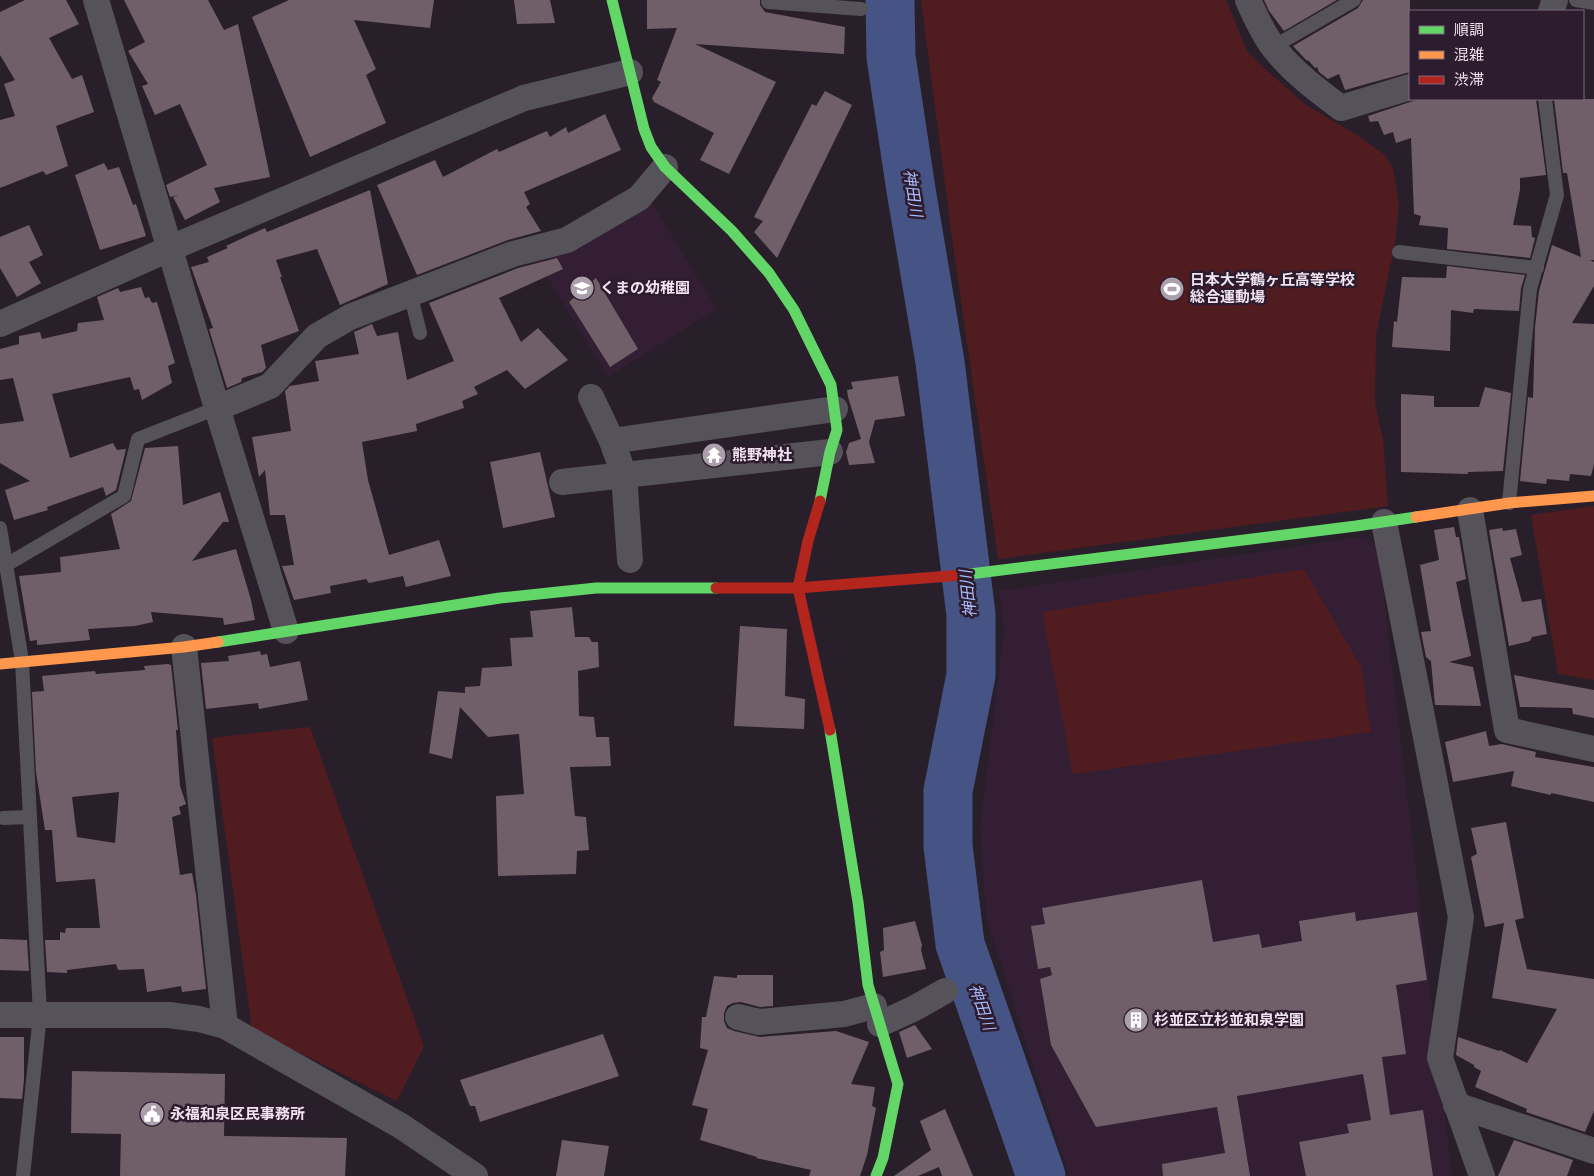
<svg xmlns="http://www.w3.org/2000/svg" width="1594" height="1176" font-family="'Fira Sans','Noto Sans JP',sans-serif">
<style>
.built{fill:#331e34}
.green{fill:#501c20}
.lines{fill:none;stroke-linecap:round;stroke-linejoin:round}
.river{stroke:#465485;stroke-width:49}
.building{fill:#705f69;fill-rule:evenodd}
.lane{stroke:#55525a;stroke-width:14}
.street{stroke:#55525a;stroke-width:26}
.fast{stroke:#63d668;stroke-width:11}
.slow{stroke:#ff974d;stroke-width:11}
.jam{stroke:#b3261e;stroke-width:11}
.labels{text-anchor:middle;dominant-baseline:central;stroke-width:5;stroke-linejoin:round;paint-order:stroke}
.poi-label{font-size:15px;font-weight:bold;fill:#f1e4f1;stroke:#2d1b2e;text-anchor:start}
.water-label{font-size:16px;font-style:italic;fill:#a7bcfd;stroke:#2d1b2e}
</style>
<rect width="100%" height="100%" fill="#291f2a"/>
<g class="built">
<polygon points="650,200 717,309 608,377 535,257"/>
<polygon points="1365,536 1378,547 1452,1176 1069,1176 987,921 985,901 980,828 1004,630 999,591"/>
</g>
<g class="green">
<polygon points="921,0 1226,0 1247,51 1264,68 1306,105 1359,136 1385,155 1393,169 1399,202 1395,244 1376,334 1375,403 1383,439 1388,506 998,559 952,238"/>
<polygon points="1594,506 1594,680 1558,674 1531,515"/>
<polygon points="1304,569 1361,667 1371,732 1073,774 1042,612"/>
<polygon points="310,727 424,1046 397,1101 252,1029 212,738"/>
</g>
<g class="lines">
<polyline class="river" points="890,0 891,57 911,190 940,362 971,615 971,675 948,791 948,846 960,944 1041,1176"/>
</g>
<g class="building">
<polygon points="25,0 66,0 79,24 49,38 72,79 82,75 94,112 56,126 68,166 46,175 43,171 0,188 0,120 15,116 4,84 15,80 0,55 0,12"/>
<polygon points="124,0 208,0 224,30 238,24 270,177 214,188 220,202 185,220 173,197 178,195 170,197 166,185 207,165 180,104 155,115 142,86 148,84 128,51 145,42"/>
<polygon points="289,0 434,0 430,28 354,20 376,69 366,75 386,123 310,157 252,17"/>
<polygon points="514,0 550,0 555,23 517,24"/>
<polygon points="647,0 760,0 760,5 765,12 845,27 844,54 695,44 776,82 729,174 700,160 714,133 654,102 652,98 661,82 657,80 677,28 647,29"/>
<polygon points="1264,0 1337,0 1284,31 1269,11"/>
<polygon points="1363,0 1410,0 1410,72 1345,90 1339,74 1328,79 1319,72 1317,67 1315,68 1308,60 1307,61 1293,46 1358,8"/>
<polygon points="825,91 852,105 777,258 754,232 763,221 754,217 812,104 816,106"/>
<polygon points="1419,99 1536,99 1546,175 1520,178 1520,190 1513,225 1531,226 1532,237 1535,238 1530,258 1447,249 1448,228 1419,225 1421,216 1414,214 1411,138 1396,143 1393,132 1384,135 1378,121 1370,122 1368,116"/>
<polygon points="1554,99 1594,99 1594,260 1590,260 1594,262 1594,286 1572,323 1594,324 1594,464 1591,476 1570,474 1569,481 1547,479 1546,484 1520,481 1528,397 1533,398 1535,327 1539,291 1552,245 1581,257 1567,173 1563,173"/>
<polygon points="605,114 621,150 524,192 530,204 526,207 541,231 508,240 417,275 377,185 435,160 443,177 497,149 499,152 547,131 550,137 566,127 568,133"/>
<polygon points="104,163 108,170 119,167 133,205 136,204 146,236 100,250 75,175"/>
<polygon points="370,190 388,284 340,305 317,249 276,260 282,277 280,277 299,331 261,345 266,368 262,372 242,378 241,382 227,388 209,329 213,328 191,267 209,262 207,257 228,248 226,246 247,236 265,228 267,232"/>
<polygon points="29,225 43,255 29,262 41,283 17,297 0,268 0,237"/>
<polygon points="557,258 563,269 499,298 521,342 538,328 568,360 525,389 507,370 474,387 478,394 462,401 464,408 416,424 417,431 362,442 368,480 389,555 439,540 451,576 406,587 403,576 369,583 366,579 330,586 331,593 294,600 282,566 294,565 285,515 270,515 265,470 259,477 252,437 291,431 285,391 290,386 319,381 315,361 359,354 354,332 372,324 377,336 398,332 407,380 454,361 429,303 518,268"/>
<polygon points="1447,266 1525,275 1521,288 1519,311 1474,309 1473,313 1451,310 1450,351 1392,347 1394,321 1397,322 1402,277 1446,278"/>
<polygon points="596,278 638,349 610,367 569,302"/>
<polygon points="141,287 145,298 149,297 152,303 157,302 175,363 168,366 172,383 142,400 139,389 134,390 130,377 52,394 70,458 113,443 117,450 126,449 116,490 106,496 103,487 47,507 48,510 14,520 5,490 30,481 0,463 0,424 24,421 13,378 0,380 0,349 19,344 19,336 40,332 42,339 77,331 78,323 104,320 97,297 118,288 120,292"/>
<polygon points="898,376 905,416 875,420 869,442 875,463 849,465 846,452 849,443 861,439 848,397 847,390 853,389 851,382"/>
<polygon points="1485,387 1511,393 1503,471 1468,472 1468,474 1401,472 1401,394 1434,396 1434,407 1479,407"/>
<polygon points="178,446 183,505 220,492 229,522 223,522 192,561 236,549 251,600 255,620 224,625 223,618 151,612 153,622 135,626 88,629 90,640 37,645 37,640 30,641 19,576 61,572 60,557 120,549 111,514 131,501 145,448"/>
<polygon points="540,452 555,517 503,528 490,462"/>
<polygon points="1454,527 1456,537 1459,537 1466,579 1456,582 1471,656 1449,662 1473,667 1481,706 1435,705 1431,661 1426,657 1421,632 1431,631 1420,565 1439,560 1434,530"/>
<polygon points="1502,528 1503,531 1516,529 1522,555 1510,558 1522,602 1541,599 1547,634 1532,637 1530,641 1509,646 1489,530"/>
<polygon points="572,607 575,637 589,637 592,642 598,642 599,667 578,671 579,716 594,717 596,737 609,737 611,766 570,767 575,816 586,817 589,850 577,851 576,874 498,876 496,796 524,794 519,734 488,737 460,707 452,759 429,753 438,691 465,693 465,687 480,686 482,668 512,666 510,638 533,637 530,611"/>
<polygon points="740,626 787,629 785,696 805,699 804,729 734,726"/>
<polygon points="260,651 261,655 267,654 270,667 300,661 308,700 259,709 258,703 206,709 201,663 229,661 228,656"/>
<path d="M168 664 171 665 178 730H176L180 786 186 804 179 807 181 814 172 817 180 875 192 873 196 895 206 989 182 992 181 986 147 992 144 969 118 970 116 964 67 970V973L47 972 45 940H60V932L65 933 66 928H100L95 879 56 882 52 830H45L36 772 32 692 44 691 42 676 95 671 96 674 145 670 144 666ZM119 792 115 843 77 837 72 797Z"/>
<polygon points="1514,675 1594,690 1594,718 1573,714 1572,708 1520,707"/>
<polygon points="1486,731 1489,746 1502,744 1536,752 1535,757 1594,767 1594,802 1551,793 1551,795 1511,786 1514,771 1453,782 1445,742"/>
<polygon points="1506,822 1524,918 1515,920 1527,969 1594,979 1594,1111 1585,1132 1526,1112 1527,1109 1475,1087 1481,1071 1474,1067 1474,1065 1456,1055 1458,1037 1499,1051 1500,1050 1527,1063 1557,1009 1492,998 1504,923 1485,927 1471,857 1477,854 1471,828"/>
<polygon points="1202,880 1213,942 1259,934 1262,948 1302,941 1299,921 1355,912 1356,921 1417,912 1427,980 1396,985 1406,1054 1382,1057 1390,1115 1423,1110 1433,1176 1306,1176 1299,1142 1349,1133 1347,1124 1371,1120 1363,1074 1237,1096 1250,1176 1163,1176 1162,1164 1225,1153 1217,1107 1096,1127 1051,1045 1040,979 1052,975 1050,967 1038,969 1031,926 1045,924 1042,908"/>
<polygon points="915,921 922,945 921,950 926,969 883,977 880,952 884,950 883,928"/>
<polygon points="0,939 27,940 29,971 0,970"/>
<polygon points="737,975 773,975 773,1006 760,1007 741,1002 733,1003 727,1006 724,1013 724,1021 727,1028 734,1031 760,1037 836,1031 869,1042 851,1084 875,1087 872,1106 876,1108 867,1155 860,1176 809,1176 811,1170 756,1158 757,1157 700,1140 708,1109 692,1105 708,1050 700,1048 702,1017 706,1017 714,976 737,978"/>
<polygon points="915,1025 932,1049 907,1058 899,1032"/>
<polygon points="603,1034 619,1076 480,1122 475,1106 470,1106 460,1080"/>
<polygon points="0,1037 24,1037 24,1080 22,1099 0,1098"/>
<polygon points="72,1071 225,1074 224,1136 347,1138 345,1176 120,1176 121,1134 71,1133"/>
<polygon points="945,1109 973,1176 942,1176 939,1167 918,1176 894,1176 931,1150 920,1121"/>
<polygon points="562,1140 609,1146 604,1176 556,1176"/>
<polygon points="1514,1140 1573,1160 1567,1176 1498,1176"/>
</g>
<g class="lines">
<g class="lane">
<polyline points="1576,0 1594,3"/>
<polyline points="768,2 861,9"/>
<polyline points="1273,47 1354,0"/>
<polyline points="1399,252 1537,268"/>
<polyline points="410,293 420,333"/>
<polyline points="1509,503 1530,289 1557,195 1545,99"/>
<polyline points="0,528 22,661 40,1015 23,1176"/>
<polyline points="6,565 124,496 138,439 217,408"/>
<polyline points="3,818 30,817"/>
</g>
<g class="street">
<polyline points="96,0 217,408 286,631"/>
<path d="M1248 0C1255 16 1263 34 1274 48 1293 72 1317 90 1341 108L1410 87"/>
<polyline points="1551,11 1555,0"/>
<polyline points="0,324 171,248 524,98 630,72"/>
<polyline points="591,397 612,441 624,475 630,560"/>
<polyline points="217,408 270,386 317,336 350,317 513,254 567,240 639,198 665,167"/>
<polyline points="612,441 835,409"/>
<polyline points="562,482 830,452"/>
<polyline points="1470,510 1507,730 1594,749"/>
<polyline points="1384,522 1461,917 1440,1058 1482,1176"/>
<polyline points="184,647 225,1026"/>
<polyline points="0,1015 169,1015 199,1019 225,1026 401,1126 475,1176"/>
<polyline points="738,1017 759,1022 844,1014 874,1006"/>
<polyline points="880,1024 913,1009 945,991"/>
<polyline points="1456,1105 1594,1151"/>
</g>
<g class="fast">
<polyline points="612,0 644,129 651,147 665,167 732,231 769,273 794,310 831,385 837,430 830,452 820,501"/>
<polyline points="962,575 1356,526 1416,517"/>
<polyline points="218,642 500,598 596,588 716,588"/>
<polyline points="830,730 858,902 868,985 898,1084 883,1158 876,1176"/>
</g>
<g class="slow">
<polyline points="1416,517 1509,503 1594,496"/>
<polyline points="0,664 184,647 218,642"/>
</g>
<g class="jam">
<polyline points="820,501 808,541 798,588 830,730"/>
<polyline points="716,588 798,588 962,575"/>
</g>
</g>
<defs>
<symbol id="school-disc" viewBox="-11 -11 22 22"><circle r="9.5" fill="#ab9fab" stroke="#2d1b2e"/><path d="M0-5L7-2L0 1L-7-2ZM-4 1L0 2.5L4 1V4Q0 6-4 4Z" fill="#fff"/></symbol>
<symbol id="stadium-disc" viewBox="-11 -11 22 22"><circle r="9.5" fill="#ab9fab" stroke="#2d1b2e"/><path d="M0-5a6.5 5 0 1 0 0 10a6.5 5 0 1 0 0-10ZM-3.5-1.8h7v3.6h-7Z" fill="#fff"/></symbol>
<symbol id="temple-disc" viewBox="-11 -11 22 22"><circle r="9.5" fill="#ab9fab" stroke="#2d1b2e"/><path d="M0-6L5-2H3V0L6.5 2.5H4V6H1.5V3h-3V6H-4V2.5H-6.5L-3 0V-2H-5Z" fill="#fff"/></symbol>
<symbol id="building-disc" viewBox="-11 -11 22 22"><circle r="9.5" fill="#ab9fab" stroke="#2d1b2e"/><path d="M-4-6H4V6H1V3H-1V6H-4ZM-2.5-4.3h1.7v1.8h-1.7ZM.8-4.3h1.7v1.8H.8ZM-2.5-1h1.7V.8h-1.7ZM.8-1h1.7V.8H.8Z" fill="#fff"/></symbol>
<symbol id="civic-disc" viewBox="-11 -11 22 22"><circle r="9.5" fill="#ab9fab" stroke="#2d1b2e"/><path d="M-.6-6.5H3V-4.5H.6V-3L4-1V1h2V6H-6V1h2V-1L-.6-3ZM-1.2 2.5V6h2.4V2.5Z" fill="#fff"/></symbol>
</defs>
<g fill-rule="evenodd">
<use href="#school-disc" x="568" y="274" width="28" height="28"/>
<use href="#stadium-disc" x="1158" y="275" width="28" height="28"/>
<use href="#temple-disc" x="700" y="441" width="28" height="28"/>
<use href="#building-disc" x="1122" y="1006" width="28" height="28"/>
<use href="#civic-disc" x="138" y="1100" width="28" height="28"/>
</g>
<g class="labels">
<g class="poi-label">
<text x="1190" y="280">日本大学鶴ヶ丘高等学校<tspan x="1190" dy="17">総合運動場</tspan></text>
<text x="600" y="288">くまの幼稚園</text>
<text x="732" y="455">熊野神社</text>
<text x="1154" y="1020">杉並区立杉並和泉学園</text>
<text x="170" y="1114">永福和泉区民事務所</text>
</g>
<g class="water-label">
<text transform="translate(913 193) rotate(81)">神田川</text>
<text transform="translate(968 594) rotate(-96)">神田川</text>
<text transform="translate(982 1007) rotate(71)">神田川</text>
</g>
</g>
<rect x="1409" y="10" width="175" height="90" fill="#2d1b2e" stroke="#7b6b7c"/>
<rect x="1419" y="26" width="25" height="8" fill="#63d668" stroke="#7b6b7c"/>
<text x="1454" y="35" font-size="15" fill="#f1e4f1">順調</text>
<rect x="1419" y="51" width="25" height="8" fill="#ff974d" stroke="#7b6b7c"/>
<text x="1454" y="60" font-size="15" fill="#f1e4f1">混雑</text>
<rect x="1419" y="76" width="25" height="8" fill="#b3261e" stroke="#7b6b7c"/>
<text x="1454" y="85" font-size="15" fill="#f1e4f1">渋滞</text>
</svg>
